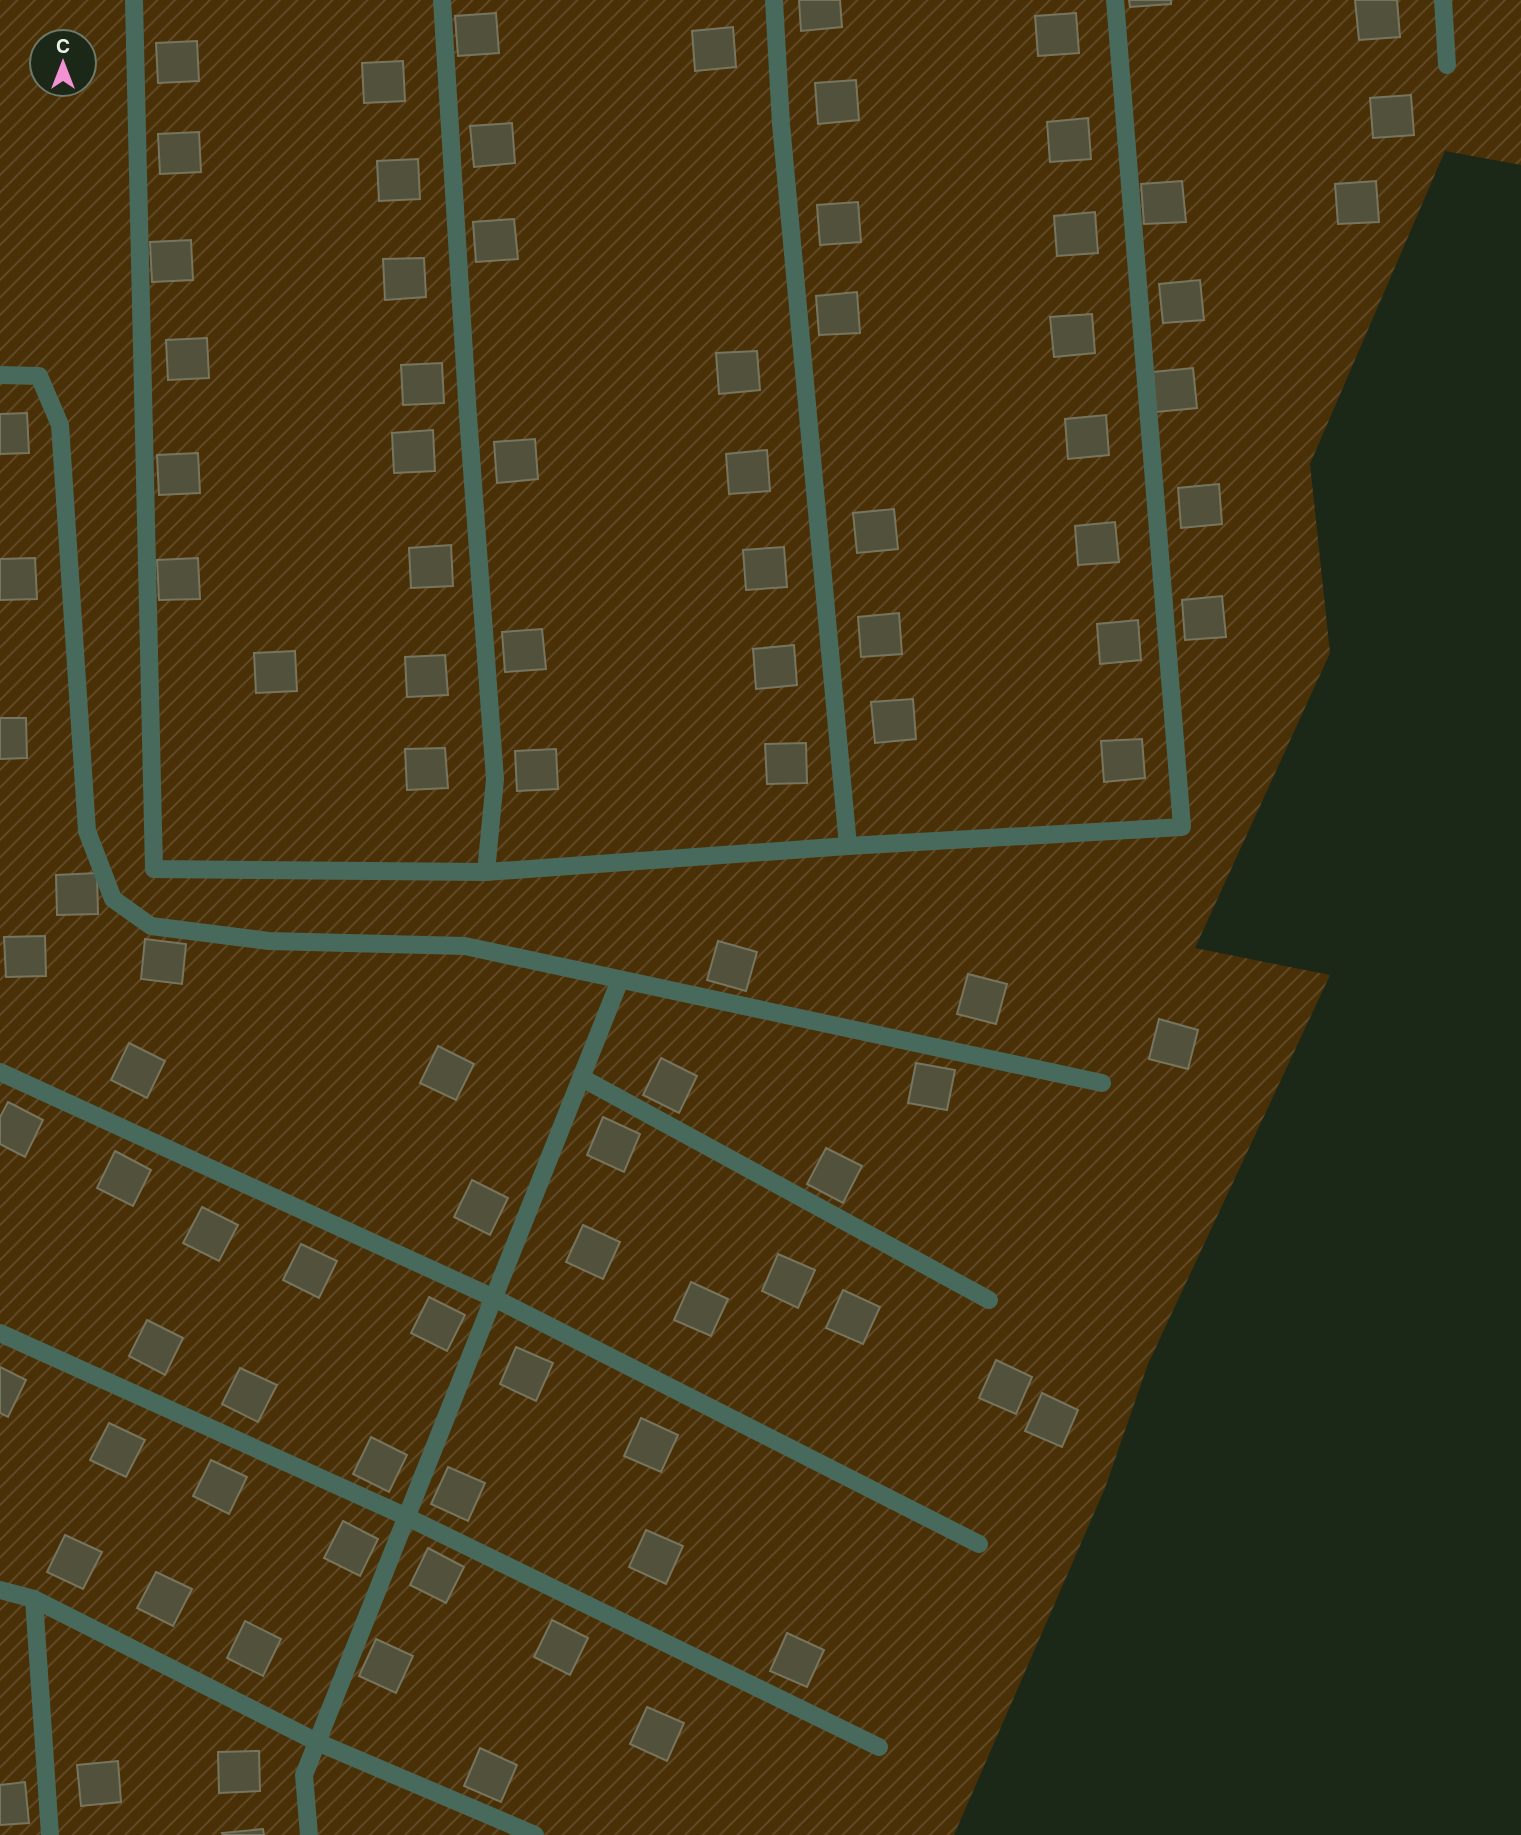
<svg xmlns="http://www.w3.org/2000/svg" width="1521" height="1835" font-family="Inter,sans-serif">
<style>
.garden{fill:url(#garden-furrows);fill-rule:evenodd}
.building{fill:#52513b;stroke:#77755e;stroke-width:2}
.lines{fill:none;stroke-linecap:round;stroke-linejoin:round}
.lane{stroke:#486a5c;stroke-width:18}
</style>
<defs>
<pattern id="garden-furrows" width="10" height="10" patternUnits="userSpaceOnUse" patternTransform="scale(1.75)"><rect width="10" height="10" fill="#4a3007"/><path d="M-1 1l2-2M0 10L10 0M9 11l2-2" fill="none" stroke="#644e2b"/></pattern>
</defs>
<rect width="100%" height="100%" fill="#1c2817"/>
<path class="garden" d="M0 0H1521V165L1445 151 1310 464 1330 653 1195 948 1330 975 1148 1364 1105 1488 954 1835H0ZM42 42H84V84H42Z"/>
<g class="building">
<polygon points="799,0 840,0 842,27 801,31"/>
<polygon points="1129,0 1171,0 1171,4 1130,7"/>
<polygon points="1355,0 1397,0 1400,37 1359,40"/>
<polygon points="496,13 499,53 458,56 455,16"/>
<polygon points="1076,13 1079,53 1038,56 1035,16"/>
<polygon points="733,27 736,67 695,71 692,31"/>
<polygon points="197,41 199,81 158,83 156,43"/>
<polygon points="403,61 405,101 364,103 362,63"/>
<polygon points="856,80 859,120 818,124 815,83"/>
<polygon points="1411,95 1414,135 1373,138 1370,98"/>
<polygon points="1088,118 1091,159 1050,162 1047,122"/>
<polygon points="512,123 515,163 474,167 470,126"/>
<polygon points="199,132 201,172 160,174 158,134"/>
<polygon points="418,159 420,199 379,201 377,161"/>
<polygon points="1182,181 1186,222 1144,224 1141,184"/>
<polygon points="1376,181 1379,222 1338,224 1335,184"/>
<polygon points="858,202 861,242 820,245 817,205"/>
<polygon points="1095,212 1098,253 1057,256 1054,216"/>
<polygon points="514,219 518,259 476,262 473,222"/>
<polygon points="191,240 193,280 152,282 150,242"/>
<polygon points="424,258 426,297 385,300 383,259"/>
<polygon points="1200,280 1204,320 1163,323 1159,284"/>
<polygon points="857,292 860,333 819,335 816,296"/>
<polygon points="1092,314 1095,353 1054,357 1050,317"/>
<polygon points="207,338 209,378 168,380 166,340"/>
<polygon points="757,351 760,390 719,394 716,353"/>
<polygon points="442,363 444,403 403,405 401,365"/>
<polygon points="1193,368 1197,408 1156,412 1153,372"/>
<polygon points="27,413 29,453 0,454 0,414"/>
<polygon points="1106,415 1109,455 1068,459 1065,419"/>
<polygon points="433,430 435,471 394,473 392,433"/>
<polygon points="535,439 538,479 497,483 494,442"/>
<polygon points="767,450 770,491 729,494 726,454"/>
<polygon points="198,453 200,493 159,495 157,455"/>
<polygon points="1219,484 1222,524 1181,528 1178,488"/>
<polygon points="894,509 898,549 857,553 853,513"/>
<polygon points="1115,522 1119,562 1078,565 1075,526"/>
<polygon points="451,545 453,586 411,588 409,548"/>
<polygon points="784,547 787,587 746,590 743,550"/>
<polygon points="35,558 37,599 0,600 0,559"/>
<polygon points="198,558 200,599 159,600 157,560"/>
<polygon points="1222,596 1226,637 1185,640 1182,600"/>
<polygon points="899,613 902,654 861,657 858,617"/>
<polygon points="1138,620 1141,660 1100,664 1097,624"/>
<polygon points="542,629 546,669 505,672 502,632"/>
<polygon points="794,645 797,685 756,689 753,649"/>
<polygon points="295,651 297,691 256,693 254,653"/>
<polygon points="445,655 448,695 407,697 405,657"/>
<polygon points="913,699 916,739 875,743 871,702"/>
<polygon points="0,718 26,718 27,758 0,759"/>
<polygon points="1142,739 1145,778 1104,782 1101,741"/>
<polygon points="806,743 807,783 767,784 765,744"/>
<polygon points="445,748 448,788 407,790 405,749"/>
<polygon points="556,749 558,789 517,791 515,751"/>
<polygon points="97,873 98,914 57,915 56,875"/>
<polygon points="45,936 46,976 6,977 4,937"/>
<polygon points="145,939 186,944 182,984 141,979"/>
<polygon points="718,941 757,952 746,991 707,980"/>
<polygon points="968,974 1007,984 996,1024 957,1014"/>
<polygon points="1159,1019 1198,1030 1188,1069 1149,1059"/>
<polygon points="129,1043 165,1061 147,1098 111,1080"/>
<polygon points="438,1046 474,1064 456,1100 420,1083"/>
<polygon points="661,1058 697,1076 679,1113 643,1095"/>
<polygon points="916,1063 955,1070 947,1110 908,1103"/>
<polygon points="8,1102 43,1120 25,1157 0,1144 0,1117"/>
<polygon points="603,1117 640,1134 624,1172 587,1155"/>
<polygon points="826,1148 862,1166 843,1203 807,1184"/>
<polygon points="115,1151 151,1170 133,1206 97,1188"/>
<polygon points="472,1180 508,1198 490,1235 454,1217"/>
<polygon points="202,1207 238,1225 219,1261 183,1243"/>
<polygon points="583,1225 620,1242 603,1279 566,1262"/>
<polygon points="301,1244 337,1261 319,1298 283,1280"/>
<polygon points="778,1254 815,1270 798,1308 762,1291"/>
<polygon points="691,1282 728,1299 711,1336 674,1320"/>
<polygon points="843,1290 880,1307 863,1344 826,1328"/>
<polygon points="429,1297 465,1315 447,1351 411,1333"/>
<polygon points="147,1320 183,1338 165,1375 129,1356"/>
<polygon points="516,1347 553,1363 536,1401 500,1384"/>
<polygon points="996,1360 1032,1377 1016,1414 979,1398"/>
<polygon points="0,1367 26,1380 8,1417 0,1413"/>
<polygon points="240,1368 277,1385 258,1422 222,1404"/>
<polygon points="1042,1393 1078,1410 1062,1447 1025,1431"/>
<polygon points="641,1418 678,1435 661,1472 624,1456"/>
<polygon points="109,1423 145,1440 126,1477 90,1460"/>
<polygon points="371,1437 407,1455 389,1492 353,1474"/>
<polygon points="211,1460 247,1477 229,1514 193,1496"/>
<polygon points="448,1467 485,1483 468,1521 431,1504"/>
<polygon points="343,1521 378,1539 360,1576 324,1558"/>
<polygon points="646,1530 683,1546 666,1584 629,1567"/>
<polygon points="65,1535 102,1552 83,1589 47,1572"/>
<polygon points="428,1548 464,1567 446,1603 410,1585"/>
<polygon points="156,1572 192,1589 173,1626 137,1608"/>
<polygon points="552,1620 588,1638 570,1675 534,1657"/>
<polygon points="245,1621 281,1639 263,1676 227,1658"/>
<polygon points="787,1633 824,1650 807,1687 770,1671"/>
<polygon points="376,1639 413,1656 396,1693 359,1676"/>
<polygon points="647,1707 684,1723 667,1761 630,1744"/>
<polygon points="480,1748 517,1765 501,1802 464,1786"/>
<polygon points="259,1751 260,1791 219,1793 218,1752"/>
<polygon points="118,1761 121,1802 81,1806 77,1765"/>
<polygon points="25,1782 29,1823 0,1825 0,1785"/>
<polygon points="263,1829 264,1835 223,1835 222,1833"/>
</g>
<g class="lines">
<g class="lane">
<polyline points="134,0 154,869 486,872 848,846 1182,827 1115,0"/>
<polyline points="442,0 468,416 495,779 486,872"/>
<polyline points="774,0 781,124 848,846"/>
<polyline points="1443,0 1447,65"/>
<polyline points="0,375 39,376 60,425 87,831 113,899 151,926 269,941 465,946 1102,1083"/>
<polyline points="0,1072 494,1298 979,1544"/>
<polyline points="582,1078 989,1300"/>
<polyline points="0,1333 407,1517 879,1747"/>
<polyline points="0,1590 34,1599 317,1742 535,1835"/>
<polyline points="34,1599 50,1835"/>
<polyline points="309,1835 304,1775 620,980"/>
</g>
</g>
<g transform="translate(63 63)"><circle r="33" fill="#1c2817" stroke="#6e796a" stroke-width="2"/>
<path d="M0-5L12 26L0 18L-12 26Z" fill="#f391d5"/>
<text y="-10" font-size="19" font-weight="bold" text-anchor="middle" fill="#eaf2e7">С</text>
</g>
</svg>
